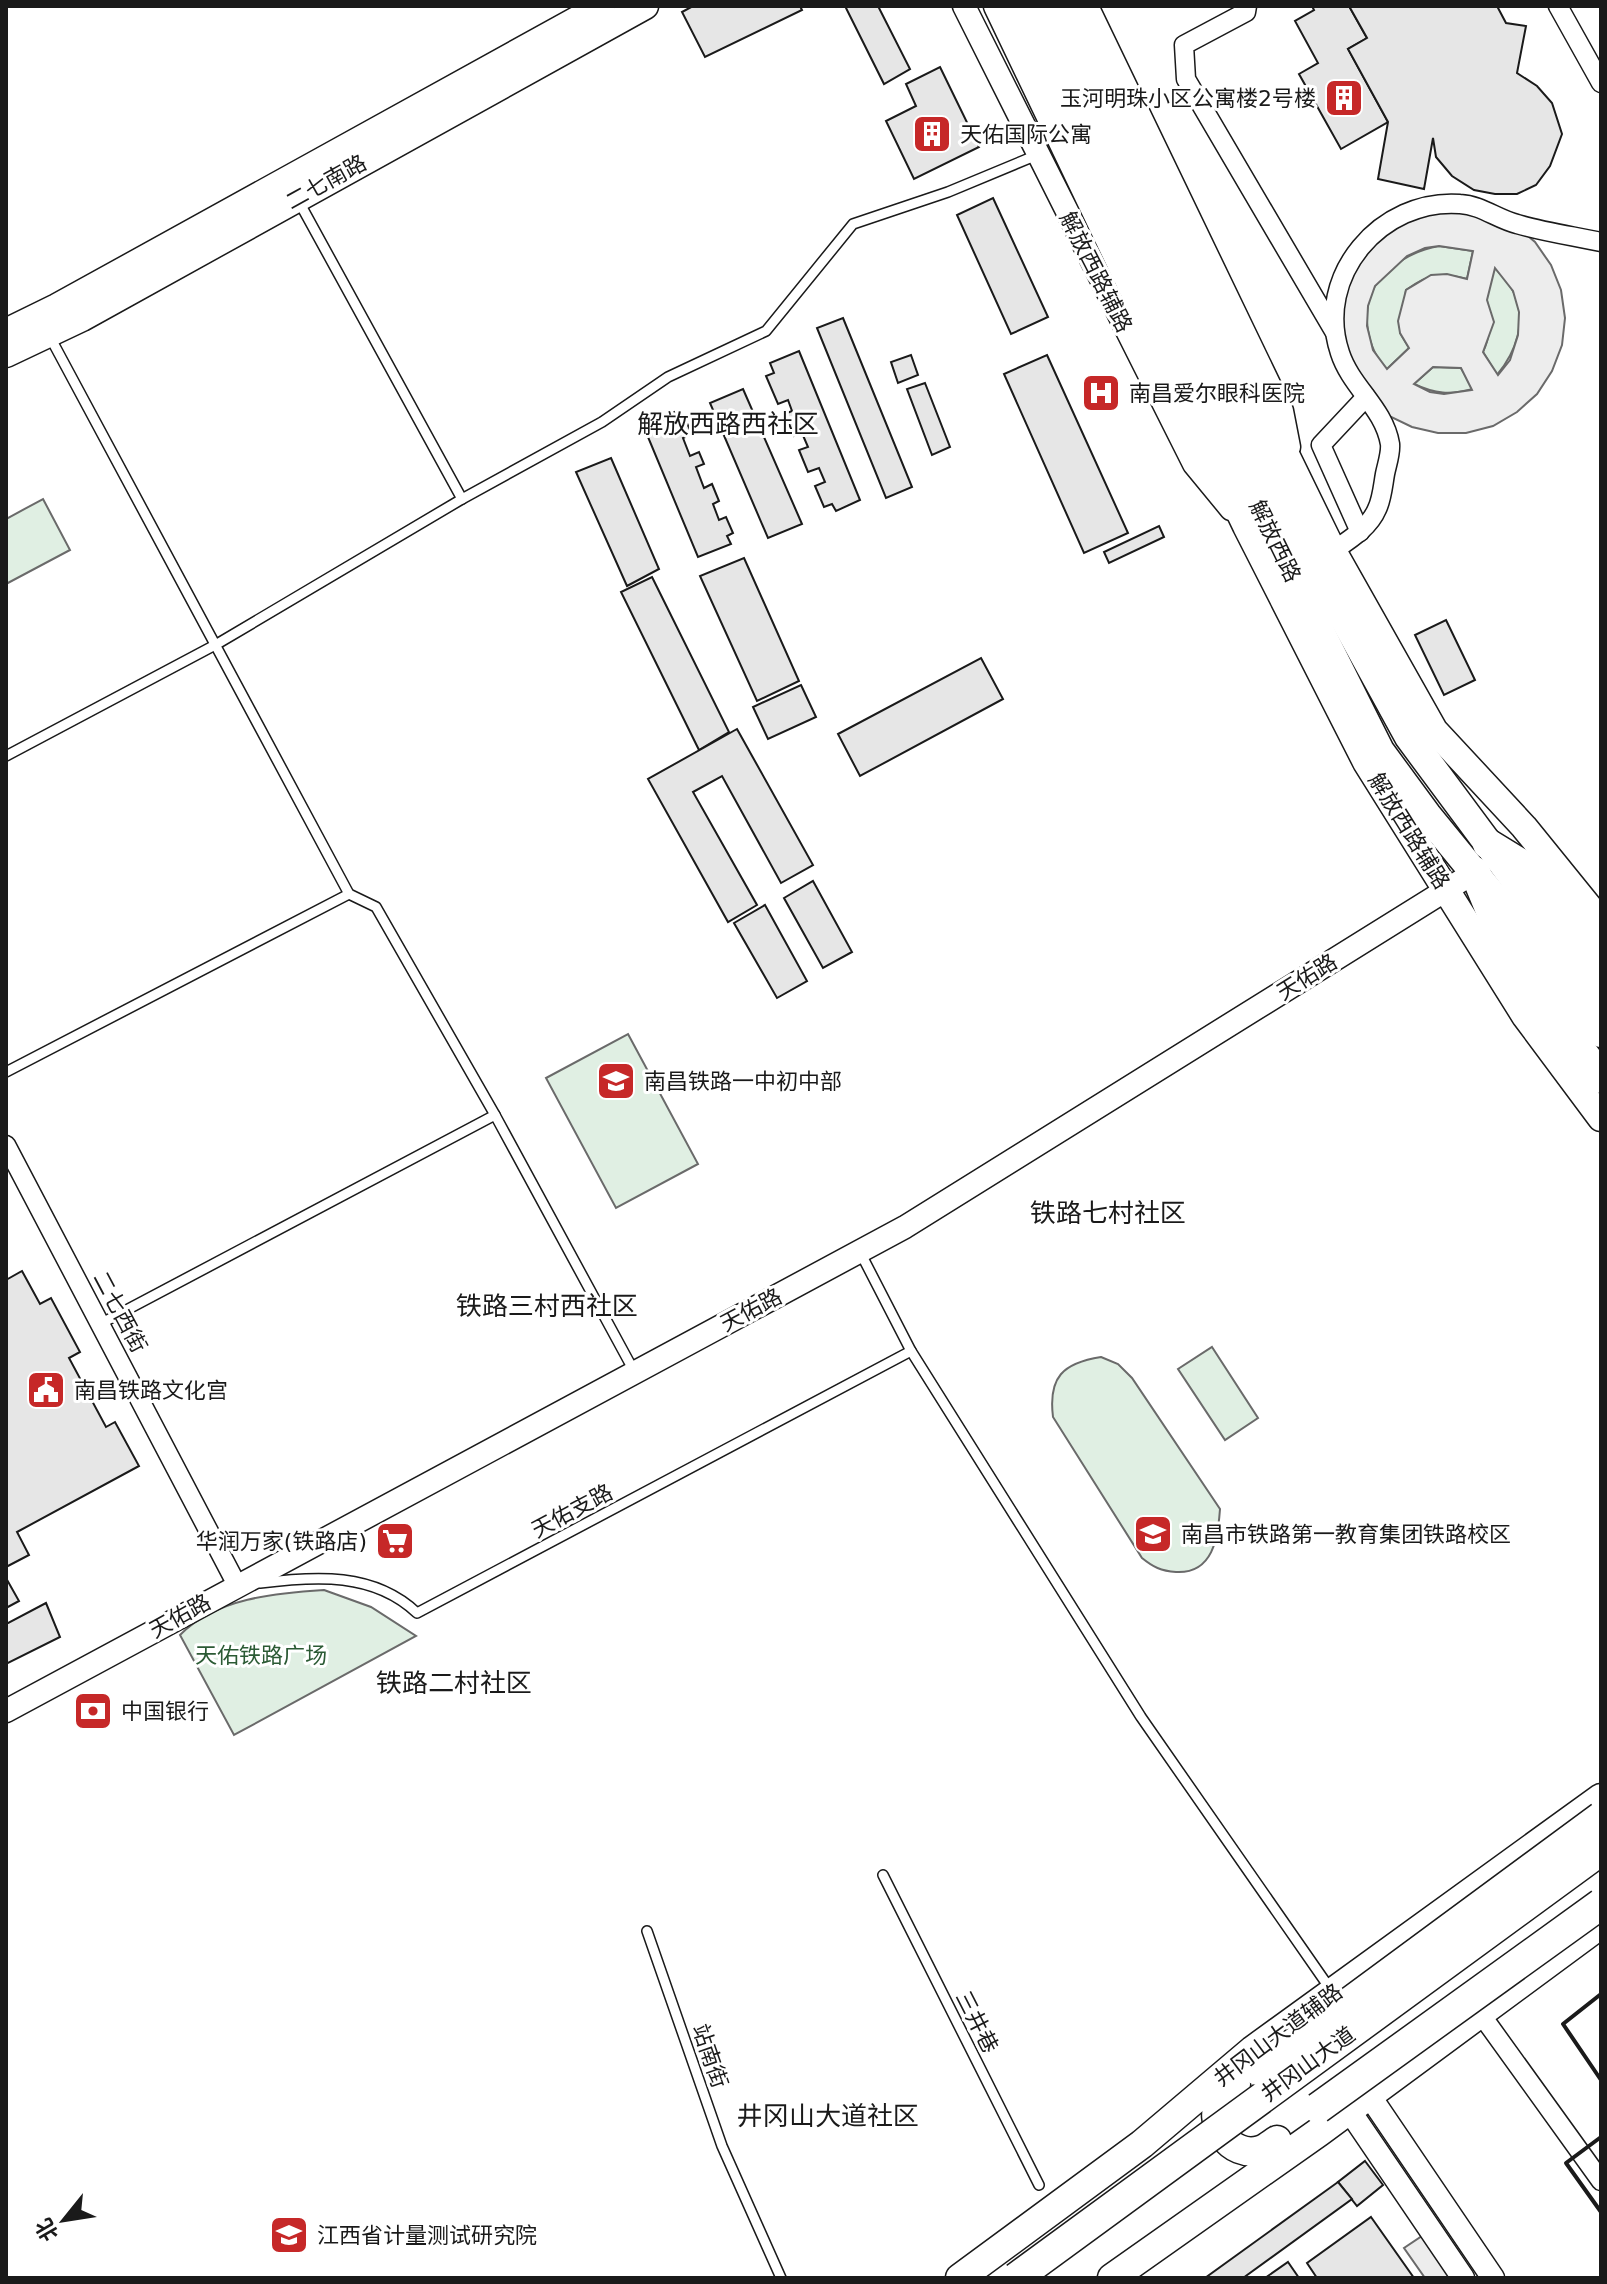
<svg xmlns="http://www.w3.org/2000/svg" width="1607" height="2284" font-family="'DejaVu Sans','Noto Sans SC',sans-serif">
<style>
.green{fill:#e0efe3;stroke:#6a6a6a;stroke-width:2}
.parking{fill:#ededed;stroke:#6a6a6a;stroke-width:2;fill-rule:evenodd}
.building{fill:#e6e6e6;stroke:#1a1a1a;stroke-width:2}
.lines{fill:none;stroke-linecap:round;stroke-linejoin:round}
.service-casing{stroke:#1a1a1a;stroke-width:12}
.minor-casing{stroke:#1a1a1a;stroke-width:21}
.tertiary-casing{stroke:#1a1a1a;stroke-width:25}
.secondary-casing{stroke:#1a1a1a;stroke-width:29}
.primary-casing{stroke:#1a1a1a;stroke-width:31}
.trunk-casing{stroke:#1a1a1a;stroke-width:33}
.service{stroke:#fff;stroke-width:9}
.minor{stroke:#fff;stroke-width:18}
.tertiary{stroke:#fff;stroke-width:22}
.secondary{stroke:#fff;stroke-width:26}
.primary{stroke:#fff;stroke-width:28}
.trunk{stroke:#fff;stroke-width:30}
.trunk-bridge-casing{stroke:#1a1a1a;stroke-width:33;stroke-linecap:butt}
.trunk-bridge{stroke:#fff;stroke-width:30}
.wall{stroke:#1a1a1a;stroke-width:4}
.labels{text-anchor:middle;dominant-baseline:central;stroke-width:6;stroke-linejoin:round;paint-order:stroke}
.poi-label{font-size:22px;fill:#1a1a1a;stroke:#fff;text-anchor:start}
.street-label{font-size:22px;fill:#1a1a1a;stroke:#fff}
.park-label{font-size:22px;fill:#2b5a34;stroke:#fff}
.quarter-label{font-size:26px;fill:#1a1a1a;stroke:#fff}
</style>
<rect width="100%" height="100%" fill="#fff"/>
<g class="green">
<path d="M1439 246 1473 251 1467 279C1439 272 1430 273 1406 290L1400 333 1409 348 1387 369C1367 350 1360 311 1375 286 1388 265 1415 250 1439 246Z"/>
<path d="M1494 267C1501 275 1510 284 1514 293 1527 322 1516 352 1497 375L1483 352C1493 330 1488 322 1487 300 1486 290 1492 277 1494 267Z"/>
<path d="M1433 367 1461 368 1473 389C1450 395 1435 394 1414 384Z"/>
<polygon points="43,499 70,550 6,584 6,519"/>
<polygon points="628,1034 698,1164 616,1208 546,1078"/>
<polygon points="1212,1347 1258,1418 1225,1440 1178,1369"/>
<path d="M1101 1357 1118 1364 1132 1378 1220 1509C1218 1538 1213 1574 1176 1572 1161 1571 1153 1567 1142 1558L1053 1417C1048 1377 1063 1363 1101 1357Z"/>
<path d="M324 1590 371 1607 416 1636 234 1735 180 1635C216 1598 276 1593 324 1590Z"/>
</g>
<g class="parking">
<path d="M1430 205 1514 224 1535 242 1551 265 1561 290 1565 318 1562 345 1552 371 1537 394 1517 412 1493 426 1466 433H1438L1412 427 1387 415 1352 379 1335 306 1354 254ZM1439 246 1473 251 1467 279 1447 274 1431 275 1406 290 1398 321 1400 333 1409 348 1387 369 1373 350 1367 326 1368 306 1375 286 1407 256 1425 248ZM1495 268 1513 291 1519 312 1518 335 1510 360 1498 375 1483 352 1494 322 1487 300ZM1433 367 1461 368 1472 390 1444 394 1430 392 1414 384Z"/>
<polygon points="1437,2226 1472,2278 1425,2278 1404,2248"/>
</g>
<g class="building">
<polygon points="693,6 800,6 802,10 705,57 682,12"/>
<polygon points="845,6 878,6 910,69 884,84"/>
<polygon points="1312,6 1349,6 1367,38 1348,49 1388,122 1341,149 1299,74 1318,63 1295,21 1314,10"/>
<polygon points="1349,6 1497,6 1506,23 1526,26 1517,73 1537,86 1552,103 1562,134 1550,166 1536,185 1517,194 1495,194 1474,190 1452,176 1436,157 1433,138 1424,189 1378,179 1388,122 1348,49 1367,38"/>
<polygon points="940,67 979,147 914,179 886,121 916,106 906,84"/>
<polygon points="993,198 1048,317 1011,334 957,215"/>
<polygon points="843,318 912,487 886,498 817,328"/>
<polygon points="799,351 860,500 836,511 832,504 824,507 815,486 825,482 819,468 808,472 799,450 808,447 802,433 794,436 785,414 792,411 788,400 778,404 766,376 774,373 770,363"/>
<polygon points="911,355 918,375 898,383 891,362"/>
<polygon points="1047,355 1128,533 1084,553 1004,374"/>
<polygon points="925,383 950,447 932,455 907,389"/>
<polygon points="743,389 802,524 768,538 710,403"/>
<polygon points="674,412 679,424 686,421 692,434 683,438 690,456 699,452 704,464 696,467 704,488 712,484 719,501 713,504 719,520 726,517 733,533 727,536 731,544 698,557 643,425"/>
<polygon points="611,458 659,569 627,586 576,472"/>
<polygon points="1159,526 1164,537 1109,563 1104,552"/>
<polygon points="744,558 799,681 757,701 700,576"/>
<polygon points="652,577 729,732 699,750 621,592"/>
<polygon points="1446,620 1475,680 1444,695 1415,635"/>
<polygon points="981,658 1003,699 860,776 838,734"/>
<polygon points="801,685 816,717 768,739 753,707"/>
<polygon points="737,729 813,865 781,883 722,776 693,792 757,905 728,922 648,779"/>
<polygon points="813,881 852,952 823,968 784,898"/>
<polygon points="765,905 807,981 777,998 734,923"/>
<polygon points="22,1271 40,1304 51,1298 80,1352 69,1358 106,1427 115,1422 139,1466 17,1532 29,1555 6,1567 6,1280"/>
<polygon points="6,1578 19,1601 6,1608"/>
<polygon points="46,1603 60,1637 6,1664 6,1624"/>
<polygon points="1365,2161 1383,2185 1357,2206 1338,2182"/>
<polygon points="1338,2182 1352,2199 1243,2278 1205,2278"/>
<polygon points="1371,2217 1414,2278 1317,2278 1307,2263"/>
<polygon points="1288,2262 1299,2278 1265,2278"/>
</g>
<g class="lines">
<defs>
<g id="service">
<polyline points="50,337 349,894 376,907 495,1115 634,1371"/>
<polyline points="462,499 602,422 668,377 766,331 853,224 948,192 1037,155"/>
<polyline points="6,756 217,644 462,499 298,200"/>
<polyline points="6,1072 349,894"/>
<polyline points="860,1252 911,1351 1141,1717 1331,1990"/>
<polyline points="100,1324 495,1115"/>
<path d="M260 1583C315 1576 374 1572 417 1613L911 1351"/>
<polyline points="883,1875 1039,2185"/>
<polyline points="647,1931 722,2146 781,2278"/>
</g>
<g id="minor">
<polyline points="1247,6 1246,12 1184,45 1186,79 1334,331"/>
<polyline points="1558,6 1601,83"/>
<polyline points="1360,532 1321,445 1366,397"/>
<path d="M1333 551C1349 540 1369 528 1377 509 1382 499 1383 485 1385 474 1387 464 1391 453 1390 444 1384 408 1351 387 1340 353 1314 276 1381 198 1460 204 1481 205 1497 219 1517 224 1544 232 1573 236 1601 242"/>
<polyline points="6,1145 237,1585"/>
<polyline points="1480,2013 1601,2181"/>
</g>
<g id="tertiary">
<polyline points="964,6 1194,464 1231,509"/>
<polyline points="1087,6 1282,411 1289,447"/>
<polyline points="6,1711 905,1227 1475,872"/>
<polyline points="1369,2095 1493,2278"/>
<polyline points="1349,2110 1463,2278"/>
</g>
<g id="secondary">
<polyline points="997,6 1246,526 1366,762 1525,1016 1601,1118"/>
<polyline points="1067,6 1333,551 1434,730 1524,827 1601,922"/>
<polyline points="6,332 57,307 602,6"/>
<polyline points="6,354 82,318 645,6"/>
</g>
<g id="primary">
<polyline points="1018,6 1243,477 1380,751 1427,815 1526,936 1601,1033"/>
<polyline points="1046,6 1313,562 1409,737 1601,996"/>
<path d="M1236 2084C1232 2088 1225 2092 1222 2097 1204 2122 1231 2159 1260 2150 1265 2149 1272 2143 1277 2140"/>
<polyline points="960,2278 1142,2144 1253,2050 1601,1798"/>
<polyline points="1112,2278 1319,2132 1601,1924"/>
</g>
<g id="trunk">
<polyline points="1488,844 1537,874 1601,957"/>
<polyline points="1475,872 1508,952 1601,1078"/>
</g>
</defs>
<use href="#service" class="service-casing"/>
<use href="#minor" class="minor-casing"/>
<use href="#tertiary" class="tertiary-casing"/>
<use href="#secondary" class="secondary-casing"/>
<use href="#primary" class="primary-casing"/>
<use href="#trunk" class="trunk-casing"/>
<use href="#service" class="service"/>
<use href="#minor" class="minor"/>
<use href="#tertiary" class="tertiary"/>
<use href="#secondary" class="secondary"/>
<use href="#primary" class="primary"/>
<use href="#trunk" class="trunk"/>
<defs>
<g id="trunk-bridge">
<polyline points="1258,2070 1601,1817"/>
<polyline points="1318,2108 1601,1904"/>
<polyline points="1016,2278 1601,1850"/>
</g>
</defs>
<use href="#trunk-bridge" class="trunk-bridge-casing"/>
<use href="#trunk-bridge" class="trunk-bridge"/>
<g class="wall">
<polyline points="1601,1994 1563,2024 1601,2080"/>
<polyline points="1601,2137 1566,2163 1601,2212"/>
</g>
</g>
<defs>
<symbol id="building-square" viewBox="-11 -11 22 22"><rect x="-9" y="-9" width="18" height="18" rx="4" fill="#c62828" stroke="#fff"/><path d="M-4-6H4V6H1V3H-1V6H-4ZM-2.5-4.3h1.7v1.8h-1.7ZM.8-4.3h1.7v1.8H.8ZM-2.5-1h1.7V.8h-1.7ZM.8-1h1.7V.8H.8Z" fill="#fff"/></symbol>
<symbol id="hospital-square" viewBox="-11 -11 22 22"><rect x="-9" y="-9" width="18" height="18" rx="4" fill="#c62828" stroke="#fff"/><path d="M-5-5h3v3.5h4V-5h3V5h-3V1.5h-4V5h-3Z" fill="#fff"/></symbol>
<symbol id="school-square" viewBox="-11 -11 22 22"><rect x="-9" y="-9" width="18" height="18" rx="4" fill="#c62828" stroke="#fff"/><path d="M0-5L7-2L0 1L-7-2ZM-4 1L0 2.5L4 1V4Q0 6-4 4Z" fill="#fff"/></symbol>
<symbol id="civic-square" viewBox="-11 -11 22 22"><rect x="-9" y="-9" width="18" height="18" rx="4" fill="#c62828" stroke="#fff"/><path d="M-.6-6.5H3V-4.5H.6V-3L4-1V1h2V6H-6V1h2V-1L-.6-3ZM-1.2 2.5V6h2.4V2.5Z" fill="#fff"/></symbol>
<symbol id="supermarket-square" viewBox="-11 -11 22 22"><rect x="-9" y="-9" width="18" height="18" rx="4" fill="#c62828" stroke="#fff"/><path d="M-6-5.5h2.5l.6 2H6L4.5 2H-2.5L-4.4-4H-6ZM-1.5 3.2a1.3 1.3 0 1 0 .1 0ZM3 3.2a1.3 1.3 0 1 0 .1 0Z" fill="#fff"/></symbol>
<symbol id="bank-square" viewBox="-11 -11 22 22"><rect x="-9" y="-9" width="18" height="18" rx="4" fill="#c62828" stroke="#fff"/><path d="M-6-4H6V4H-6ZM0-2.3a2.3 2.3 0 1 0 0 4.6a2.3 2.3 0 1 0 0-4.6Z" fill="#fff"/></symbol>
<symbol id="university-square" viewBox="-11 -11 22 22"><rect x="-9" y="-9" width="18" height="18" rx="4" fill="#c62828" stroke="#fff"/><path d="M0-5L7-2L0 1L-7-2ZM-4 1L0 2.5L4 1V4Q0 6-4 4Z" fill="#fff"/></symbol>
</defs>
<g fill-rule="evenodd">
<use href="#building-square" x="1322" y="76" width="44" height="44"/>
<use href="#building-square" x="910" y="112" width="44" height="44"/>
<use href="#hospital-square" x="1079" y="371" width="44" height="44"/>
<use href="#school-square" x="594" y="1059" width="44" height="44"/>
<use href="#civic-square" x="24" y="1368" width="44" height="44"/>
<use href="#school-square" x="1131" y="1512" width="44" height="44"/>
<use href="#supermarket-square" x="373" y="1519" width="44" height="44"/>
<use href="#bank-square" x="71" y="1689" width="44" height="44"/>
<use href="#university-square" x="267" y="2213" width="44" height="44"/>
</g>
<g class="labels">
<g class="poi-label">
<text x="1316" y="98" text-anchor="end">玉河明珠小区公寓楼2号楼</text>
<text x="960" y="134">天佑国际公寓</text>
<text x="1129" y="393">南昌爱尔眼科医院</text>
<text x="644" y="1081">南昌铁路一中初中部</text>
<text x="74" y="1390">南昌铁路文化宫</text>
<text x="1181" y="1534">南昌市铁路第一教育集团铁路校区</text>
<text x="367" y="1541" text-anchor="end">华润万家(铁路店)</text>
<text x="121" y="1711">中国银行</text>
<text x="317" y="2235">江西省计量测试研究院</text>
</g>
<g class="street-label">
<text transform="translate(326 182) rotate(-29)">二七南路</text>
<text transform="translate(1096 272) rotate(63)">解放西路辅路</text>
<text transform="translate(1275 541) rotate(64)">解放西路</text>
<text transform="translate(1409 831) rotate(58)">解放西路辅路</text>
<text transform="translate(1307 977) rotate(-32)">天佑路</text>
<text transform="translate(751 1310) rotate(-28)">天佑路</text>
<text transform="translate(120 1312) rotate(62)">二七西街</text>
<text transform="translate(572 1511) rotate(-28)">天佑支路</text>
<text transform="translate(180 1616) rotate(-29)">天佑路</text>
<text transform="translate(977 2022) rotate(63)">三井巷</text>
<text transform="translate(1278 2035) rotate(-37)">井冈山大道辅路</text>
<text transform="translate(710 2056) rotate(71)">站南街</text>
<text transform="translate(1308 2064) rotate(-36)">井冈山大道</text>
</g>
<g class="park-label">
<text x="261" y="1655">天佑铁路广场</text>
</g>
<g class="quarter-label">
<text x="728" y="424">解放西路西社区</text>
<text x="1108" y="1213">铁路七村社区</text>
<text x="547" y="1306">铁路三村西社区</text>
<text x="454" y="1683">铁路二村社区</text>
<text x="828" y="2116">井冈山大道社区</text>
</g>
</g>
<rect width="1607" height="2284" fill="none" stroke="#1a1a1a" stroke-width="16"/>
<g transform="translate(64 2220) rotate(240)" stroke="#ffffff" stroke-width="6" paint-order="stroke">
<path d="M0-6L14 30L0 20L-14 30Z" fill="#1a1a1a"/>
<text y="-12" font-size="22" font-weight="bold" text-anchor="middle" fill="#1a1a1a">北</text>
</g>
</svg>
